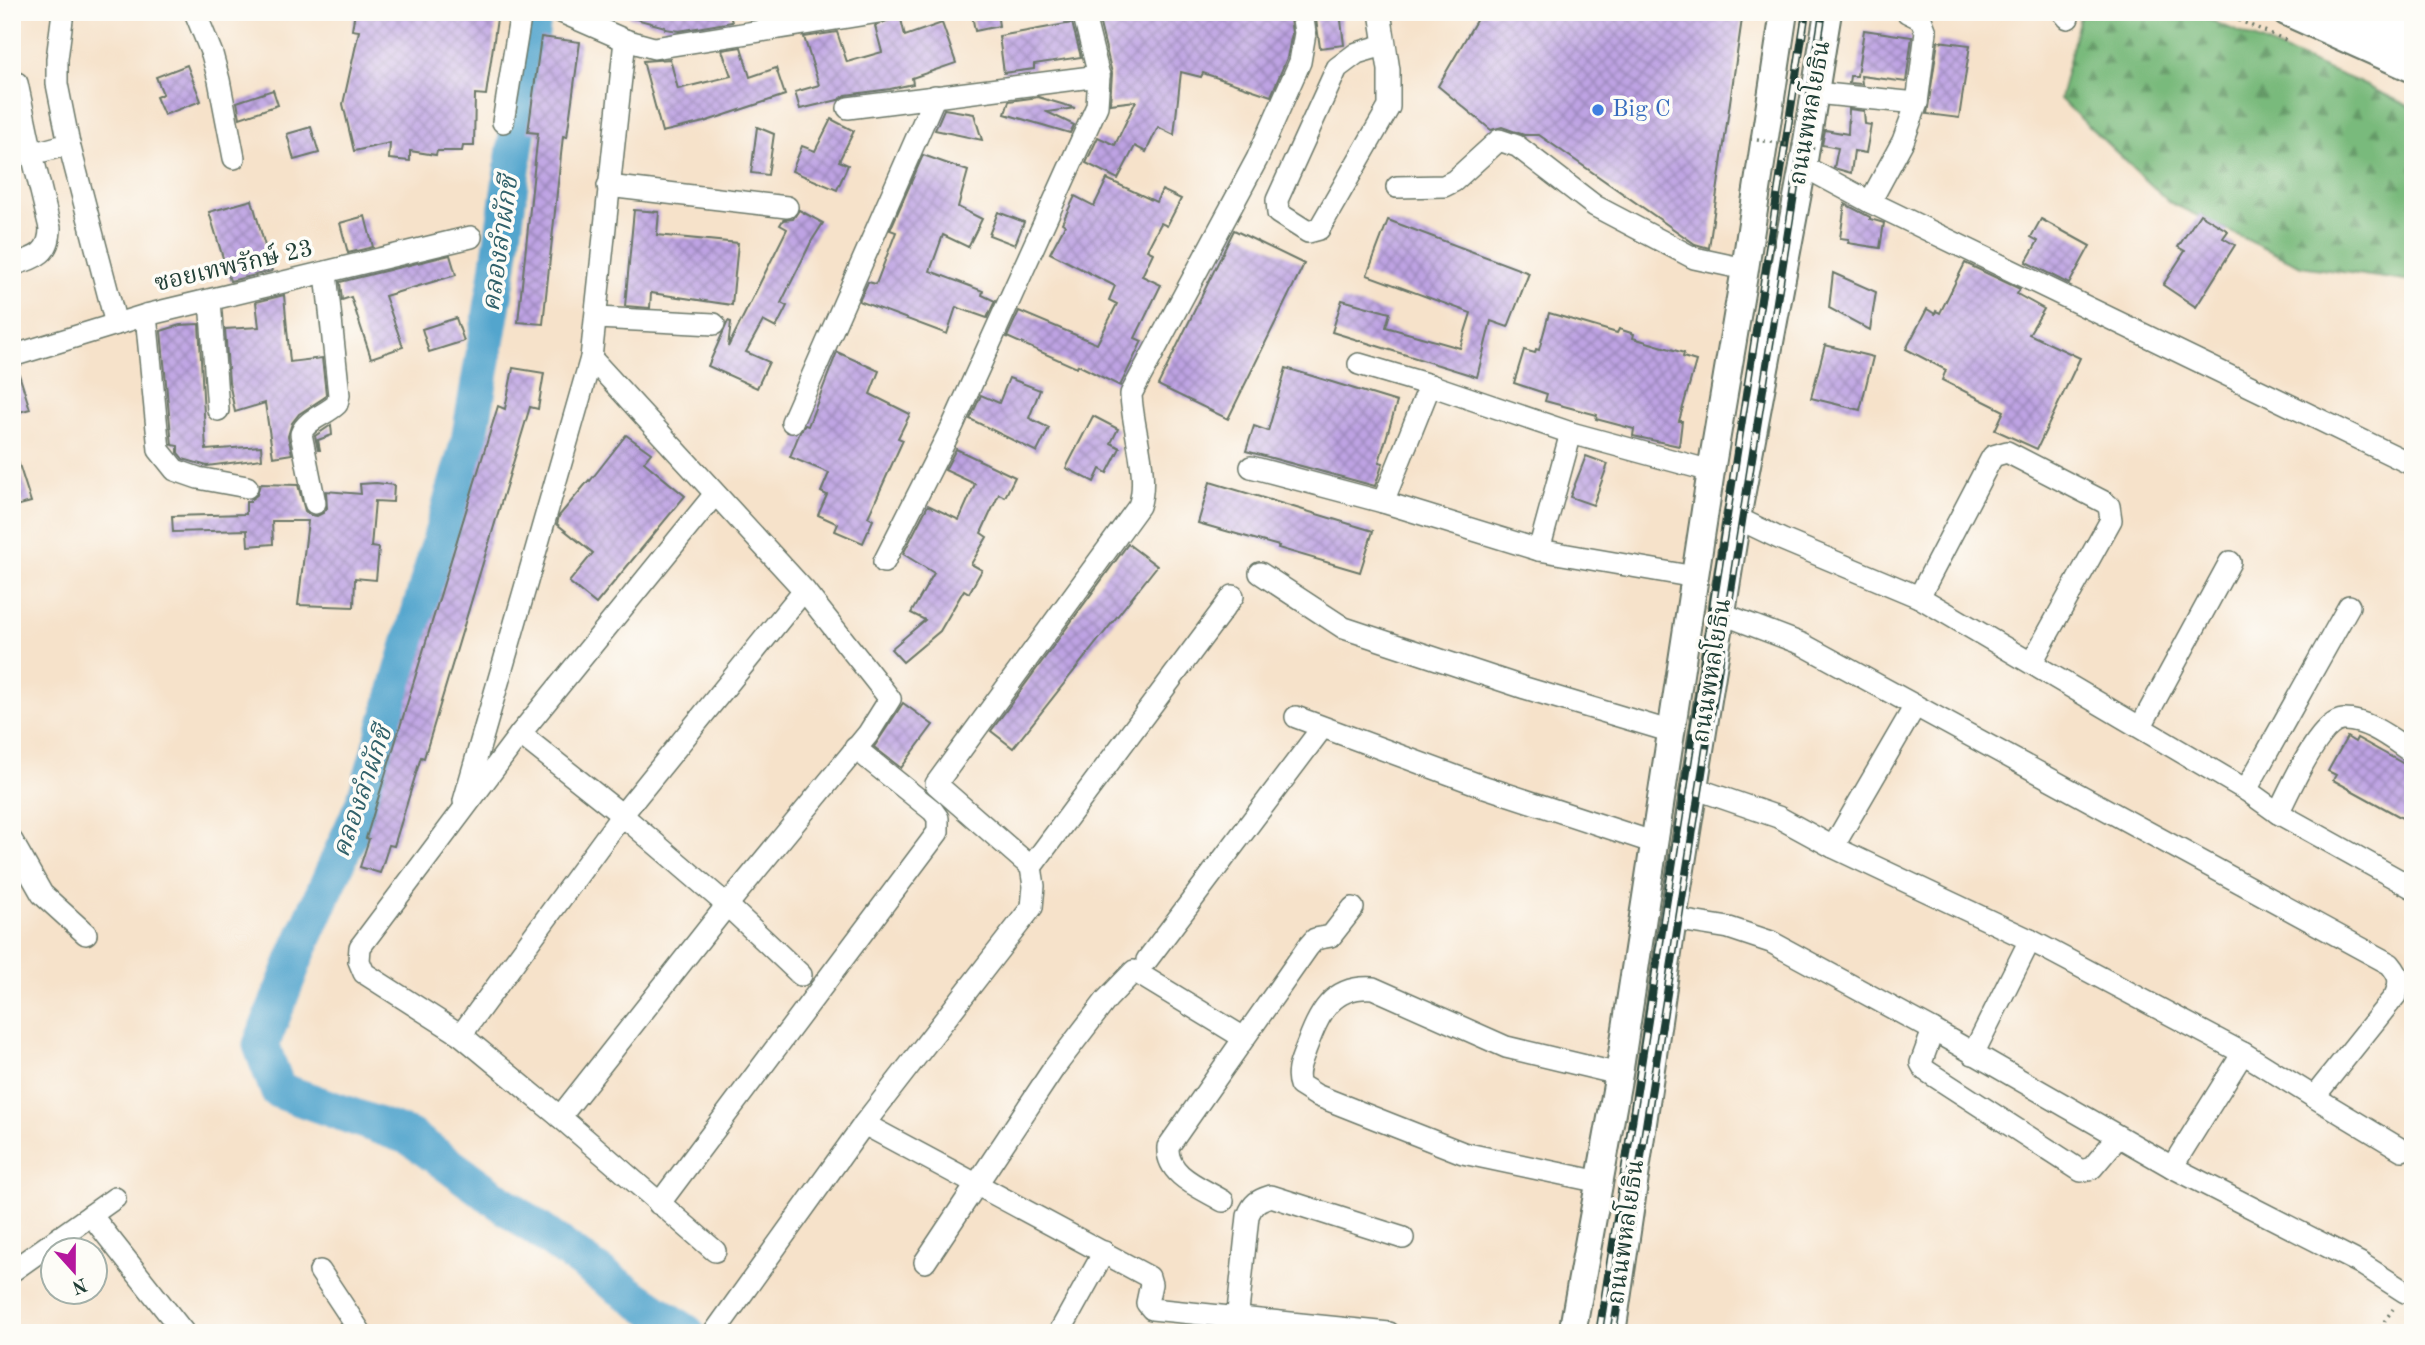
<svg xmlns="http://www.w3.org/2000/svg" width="2425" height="1345" font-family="'Old Standard TT','Noto Serif Thai',serif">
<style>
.forest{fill:url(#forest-firs);stroke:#4c7c58;stroke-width:2}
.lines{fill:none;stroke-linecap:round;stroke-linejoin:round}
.river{stroke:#52a5cd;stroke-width:37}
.building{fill:url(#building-cross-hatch)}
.minor-casing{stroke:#6a7768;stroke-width:24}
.major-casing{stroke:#6a7768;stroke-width:30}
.path{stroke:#6a7768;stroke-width:3.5;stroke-dasharray:2 5;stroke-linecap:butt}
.minor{stroke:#fff;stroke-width:21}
.major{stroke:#fff;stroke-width:26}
.rail-casing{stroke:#1f3d34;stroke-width:8}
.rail{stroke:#fdfcf7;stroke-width:5;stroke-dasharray:16;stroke-linecap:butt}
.path-bridge{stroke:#6a7768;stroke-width:3.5;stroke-dasharray:2 5;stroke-linecap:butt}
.shop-dot{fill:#3f7fe0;stroke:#fdfcf7;stroke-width:2.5}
.labels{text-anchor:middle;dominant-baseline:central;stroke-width:7;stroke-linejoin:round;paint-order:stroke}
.shop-label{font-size:24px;fill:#366cbe;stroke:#fdfcf7;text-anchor:start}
.street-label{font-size:24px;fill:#1f3d34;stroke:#fdfcf7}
.water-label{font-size:26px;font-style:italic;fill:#31616a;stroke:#fdfcf7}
</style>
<defs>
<pattern id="forest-firs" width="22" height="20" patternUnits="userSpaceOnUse" patternTransform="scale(1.75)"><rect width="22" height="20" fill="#79ba7c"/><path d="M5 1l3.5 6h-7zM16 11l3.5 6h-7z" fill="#639866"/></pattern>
<pattern id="building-cross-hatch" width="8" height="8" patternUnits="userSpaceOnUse" patternTransform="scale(1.75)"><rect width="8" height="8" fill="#bea3e3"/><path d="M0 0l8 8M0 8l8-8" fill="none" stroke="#9a86b9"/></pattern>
</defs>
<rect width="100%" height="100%" fill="#fdfcf7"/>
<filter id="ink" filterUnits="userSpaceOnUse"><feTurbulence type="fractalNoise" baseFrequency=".0143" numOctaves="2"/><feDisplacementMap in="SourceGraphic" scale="14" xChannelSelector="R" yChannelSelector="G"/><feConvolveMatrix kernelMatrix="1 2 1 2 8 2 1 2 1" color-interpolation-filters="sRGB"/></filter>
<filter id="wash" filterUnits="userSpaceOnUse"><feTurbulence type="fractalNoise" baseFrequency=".00686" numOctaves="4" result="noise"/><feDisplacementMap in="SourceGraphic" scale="28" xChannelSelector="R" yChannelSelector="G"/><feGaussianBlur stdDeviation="1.57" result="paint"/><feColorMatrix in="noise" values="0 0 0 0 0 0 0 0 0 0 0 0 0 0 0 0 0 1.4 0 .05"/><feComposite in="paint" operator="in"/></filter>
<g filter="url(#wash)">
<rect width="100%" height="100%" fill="#f6e2ca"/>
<polygon class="forest" points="2081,12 2191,12 2356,81 2413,108 2413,282 2301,266 2169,202 2060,99"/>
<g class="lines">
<polyline class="river" points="534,12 497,279 469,441 365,800 298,951 261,1045 278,1090 410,1137 590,1267 687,1333"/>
</g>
<g id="blocks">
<g class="building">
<polygon points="355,12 498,12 486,95 475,94 474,146 463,146 462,151 437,151 436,155 410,151 410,161 389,159 390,143 354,151 343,104 359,31 352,30"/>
<polygon points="629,12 729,12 732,22 679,31 665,29 665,27 629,17"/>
<polygon points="986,12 997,12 999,26 975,31 972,15"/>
<polygon points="1097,12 1289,12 1292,33 1287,58 1271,96 1203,73 1201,77 1181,72 1174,135 1158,127 1146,152 1135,146 1118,179 1086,163 1098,137 1115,145 1136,101 1110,104 1112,73"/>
<polygon points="1315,12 1340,12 1344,45 1320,48"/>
<polygon points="1481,12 1743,12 1709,248 1695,244 1539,135 1524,135 1502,127 1491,130 1438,86"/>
<polygon points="900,15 905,36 942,23 956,63 912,78 913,84 890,89 846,95 838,100 800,109 795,92 819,85 804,37 837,32 847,62 882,52 875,26"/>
<polygon points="1072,23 1081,57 1034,64 1034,69 1004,73 999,36"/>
<polygon points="1864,30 1912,37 1906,82 1861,76 1862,84 1849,83 1850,76 1857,76"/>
<polygon points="541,37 580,42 567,137 563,136 543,324 518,322 538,133 528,132"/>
<polygon points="1938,41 1970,45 1959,118 1927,114"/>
<polygon points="741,47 750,77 776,68 785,95 704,122 662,132 643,61 670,59 678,89 731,76 722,50"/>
<polygon points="187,65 201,101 164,115 156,97 163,94 156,77"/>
<polygon points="273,90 278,105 240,118 237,102"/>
<polygon points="1038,97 1075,108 1047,112 1074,125 1070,133 1005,114 1009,101"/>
<polygon points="944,109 974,114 982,140 935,130"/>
<polygon points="1849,109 1864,111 1865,124 1871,125 1866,153 1854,151 1851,173 1834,168 1838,148 1822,145 1825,130 1848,134"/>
<polygon points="831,119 854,131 839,161 848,165 837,190 792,171 802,146 815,151"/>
<polygon points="311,127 319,153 294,160 287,134"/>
<polygon points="757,127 774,134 768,175 751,173"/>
<polygon points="923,155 968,171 958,207 982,219 968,247 943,235 930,271 983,291 982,295 995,301 987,318 956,307 947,334 859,301 868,282 876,284 896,232 890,230"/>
<polygon points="1107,179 1156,202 1162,190 1181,199 1167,226 1161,223 1147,250 1153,253 1142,276 1161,285 1135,338 1142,341 1120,386 1078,365 1077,368 1007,337 1019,311 1097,344 1117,304 1109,300 1115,286 1050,253 1065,225 1062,223 1075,196 1094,206"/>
<polygon points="252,200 272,271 230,281 209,212"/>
<polygon points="1845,204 1870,217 1870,219 1884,223 1880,248 1848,243 1849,239 1840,238"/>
<polygon points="634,210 659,212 657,235 738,243 732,305 651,293 650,308 625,306"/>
<polygon points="799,210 823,223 811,242 781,303 787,306 776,328 763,321 746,352 769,362 757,388 708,366 728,321 731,322 728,347 787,229 780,225 783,220 793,219"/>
<polygon points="998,212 1024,222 1015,245 989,235"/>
<polygon points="2200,214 2228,231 2223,238 2235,245 2196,307 2163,285 2185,251 2178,247"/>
<polygon points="365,216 373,247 348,253 340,223"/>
<polygon points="2041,219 2090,246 2069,284 2026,262 2038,241 2031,237"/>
<polygon points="1388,220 1529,273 1508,327 1491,321 1477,377 1332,332 1342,300 1390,313 1386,327 1460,348 1471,313 1367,275"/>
<polygon points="1234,230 1304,264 1228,419 1158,385"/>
<polygon points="450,255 456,275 385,296 403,347 371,358 351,297 342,300 340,282"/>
<polygon points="1965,263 2020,289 2017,294 2044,309 2029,334 2080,358 2037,449 1995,430 2004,411 1942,380 1946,370 1906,349 1927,309 1935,314 1936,311 1940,313"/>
<polygon points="1833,273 1876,292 1870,330 1829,308"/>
<polygon points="284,295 290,362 322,358 326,394 325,397 299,414 292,423 288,436 292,454 273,457 265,403 235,412 229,382 225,329 259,327 256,302"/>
<polygon points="1549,313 1617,333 1619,329 1634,334 1633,338 1684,353 1683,357 1696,361 1679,421 1682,421 1679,446 1633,436 1634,429 1596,419 1597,415 1545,401 1547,394 1514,383 1524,350 1535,353 1536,349 1539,350"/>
<polygon points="456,318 464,341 429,352 422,329"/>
<polygon points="199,324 206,450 261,446 262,459 207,466 183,459 178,453 178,446 172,445 161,331 180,325"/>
<polygon points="1825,345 1873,357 1860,410 1811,398"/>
<polygon points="837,352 879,371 870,394 910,414 898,438 903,440 868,517 873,520 863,543 835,531 838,524 818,515 827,495 821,492 829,473 790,457 800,432 805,425 808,426"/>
<polygon points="17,368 30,409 12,414 12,369"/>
<polygon points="513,368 544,373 538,409 530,407 424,758 421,757 394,846 389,845 380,873 360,867 369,839 366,838 498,406 505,409"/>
<polygon points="1286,368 1397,402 1379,462 1383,463 1375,486 1246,451 1254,426 1268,431"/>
<polygon points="1009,378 1040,390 1029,418 1049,428 1037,452 970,419 981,395 999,403"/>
<polygon points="1093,416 1118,429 1111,443 1120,448 1107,473 1100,469 1094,482 1066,468"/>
<polygon points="331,425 332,435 318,440 320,450 318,450 315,436"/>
<polygon points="626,435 651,453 644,462 685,496 596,604 569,582 593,553 557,524 559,516 589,480 590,481"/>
<polygon points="956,449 1015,477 1005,497 999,494 981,533 987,537 971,564 982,570 969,593 964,590 940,631 903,662 891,649 925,620 911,613 934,573 903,554 928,505 959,520 975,484 945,470"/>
<polygon points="12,455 16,455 31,502 12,507"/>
<polygon points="1586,456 1608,464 1593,505 1570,497"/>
<polygon points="1210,482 1373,531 1360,572 1278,548 1279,546 1198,523"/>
<polygon points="376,483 394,485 393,502 375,501 371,547 379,548 376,580 355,578 354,607 298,605 308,521 272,521 273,544 248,546 247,530 173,532 172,516 246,514 246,502 250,502 250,500 257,495 260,484 298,485 305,511 310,515 317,516 323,513 327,508 326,491 361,494 360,484"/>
<polygon points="1128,544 1157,566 1013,748 991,731"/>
<polygon points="903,703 933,725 901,768 874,747"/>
<polygon points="2347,737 2355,742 2357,738 2413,769 2413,824 2333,780 2336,775 2328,771"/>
</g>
</g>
</g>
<g filter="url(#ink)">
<use href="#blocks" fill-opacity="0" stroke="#6a7768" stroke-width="2"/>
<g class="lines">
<defs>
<g id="minor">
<polyline points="63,12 57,59 57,84 69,144 116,324"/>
<polyline points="195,12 212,54 219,80 234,158"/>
<polyline points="561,12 625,40 654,48 879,12"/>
<polyline points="1380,12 1389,70 1389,107 1319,229 1308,232 1278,213 1277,200 1337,68 1357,53 1384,45"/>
<polyline points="2063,12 2068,18"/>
<polyline points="17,83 32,154"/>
<polyline points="1815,93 1917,103"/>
<polyline points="848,108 1099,76"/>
<polyline points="503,122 521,12"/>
<polyline points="1803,166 1870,202 2413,465"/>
<polyline points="608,186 787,207"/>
<polyline points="1397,187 1444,186 1454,181 1499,140 1517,146 1595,206 1694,258 1745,269"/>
<polyline points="1870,202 1903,141 1917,103 1926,32 1921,19 1907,12"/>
<path d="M12 265C34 258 50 255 50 228L32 154 69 144"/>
<polyline points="210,300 218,410"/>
<polyline points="146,315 159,450 175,470 198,478 247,487"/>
<polyline points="597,318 714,324"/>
<polyline points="12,356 146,315 471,237"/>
<polyline points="1359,364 1430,385 1571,433 1711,471"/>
<polyline points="792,422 935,96"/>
<polyline points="1251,467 1383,502 1539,550 1695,577"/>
<polyline points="1383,502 1430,385"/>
<path d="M315 503 301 434C306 419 326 415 337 404L339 395 326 273"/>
<polyline points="1737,518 1783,540 1919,597 2246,790 2278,813 2413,888"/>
<polyline points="1539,550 1571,433"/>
<polyline points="884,562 953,425 1097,106 1099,76 1083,12"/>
<polyline points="1260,573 1344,628 1525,688 1672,732"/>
<polyline points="1919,597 1990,461 1993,456 2007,452 2104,502 2109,506 2111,520 2032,662"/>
<polyline points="1296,717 1482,786 1655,843"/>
<polyline points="2141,726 2230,562"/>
<polyline points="520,734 622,815 727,905 801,975"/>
<path d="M1694 788 1778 817 1833 847 2030 940 2243 1053 2314 1097 2395 996C2401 981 2400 976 2390 964L1802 644 1723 614"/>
<polyline points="2246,790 2349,606"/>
<polyline points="464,801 591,358 625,40"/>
<path d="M2278 813C2289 792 2319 721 2343 720 2368 719 2393 740 2413 753"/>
<polyline points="12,841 42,894 86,934"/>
<polyline points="1833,847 1915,706"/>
<polyline points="1031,867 1233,596"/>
<polyline points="1673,919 1729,928 1771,942 1933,1030 2172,1167 2243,1053"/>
<polyline points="1147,960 1322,728"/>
<polyline points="1933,1030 1921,1063 1925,1070 2081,1171 2092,1168 2118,1137"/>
<polyline points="461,1035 622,815 804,590"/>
<polyline points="1973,1054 2030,940"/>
<polyline points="2314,1097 2402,1150"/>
<polyline points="560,1117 727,905 868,734 890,699 804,590 591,358"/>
<polyline points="864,1124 1149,1277 1151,1284 1147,1303 1152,1309 1389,1333"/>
<polyline points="2172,1167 2360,1263 2405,1292"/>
<path d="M1600 1182 1463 1153 1316 1095 1300 1085C1295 1072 1302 1060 1306 1048 1319 1014 1331 985 1373 988L1506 1047 1619 1074"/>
<path d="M1223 1201C1202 1188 1166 1176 1168 1147L1308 947 1315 939 1331 936 1353 908"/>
<polyline points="659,1204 938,832 938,818 933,811 855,748"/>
<polyline points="91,1215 184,1333"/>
<polyline points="715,1251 560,1117 461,1035 364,973 359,961 360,947 520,734 715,494"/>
<polyline points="925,1262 1054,1068 1107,999 1134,971 1244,1038"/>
<polyline points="12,1271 115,1198"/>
<polyline points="320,1271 361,1333"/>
<path d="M1236 1331 1248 1216C1253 1203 1258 1200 1271 1196L1403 1238"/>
<path d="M714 1333 864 1124 1032 907 1034 886 1031 867 936 784 1139 506C1150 475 1132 428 1131 394L1257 159 1300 62 1305 33 1302 12"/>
<polyline points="1059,1333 1104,1252"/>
</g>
<g id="major">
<polyline points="2286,12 2413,69"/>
<polyline points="2341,12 2413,45"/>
<polyline points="2387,12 2413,24"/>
<polyline points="1572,1333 1619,1074 1711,471 1745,269 1784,12"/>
<polyline points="1612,1333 1673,919 1737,518 1803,166 1828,12"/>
</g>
</defs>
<use href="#minor" class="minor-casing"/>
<use href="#major" class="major-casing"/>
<g class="path">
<polyline points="2219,12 2286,40"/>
<polyline points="2376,1333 2393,1309"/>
</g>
<use href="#minor" class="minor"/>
<use href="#major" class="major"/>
<defs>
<g id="rail">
<polyline points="1599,1333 1806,12"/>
<polyline points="1613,1333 1823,12"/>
</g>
</defs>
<use href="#rail" class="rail-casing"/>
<use href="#rail" class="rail"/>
<polyline class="path-bridge" points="1750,139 1826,150"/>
</g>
</g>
<circle class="shop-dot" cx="1598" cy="110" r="7"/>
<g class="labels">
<g class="shop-label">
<text x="1612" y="110">Big C</text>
</g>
<g class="street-label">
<text transform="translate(1811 113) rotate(-80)">ถนนพหลโยธิน</text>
<text transform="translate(234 267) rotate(-13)">ซอยเทพรักษ์ 23</text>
<text transform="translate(1713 671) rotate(-81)">ถนนพหลโยธิน</text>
<text transform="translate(1627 1232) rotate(-82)">ถนนพหลโยธิน</text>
</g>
<g class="water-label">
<text transform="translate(501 244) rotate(-82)">คลองลำผักชี</text>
<text transform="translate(363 792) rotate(-71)">คลองลำผักชี</text>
</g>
</g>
<rect width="2425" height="1345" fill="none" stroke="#fdfcf7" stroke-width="42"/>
<g transform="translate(74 1271) rotate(159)"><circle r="33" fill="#fdfcf7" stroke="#a4b0a9" stroke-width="2"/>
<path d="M0-5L12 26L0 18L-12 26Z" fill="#b5179e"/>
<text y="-10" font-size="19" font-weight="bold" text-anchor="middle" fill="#1f3d34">N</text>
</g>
</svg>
